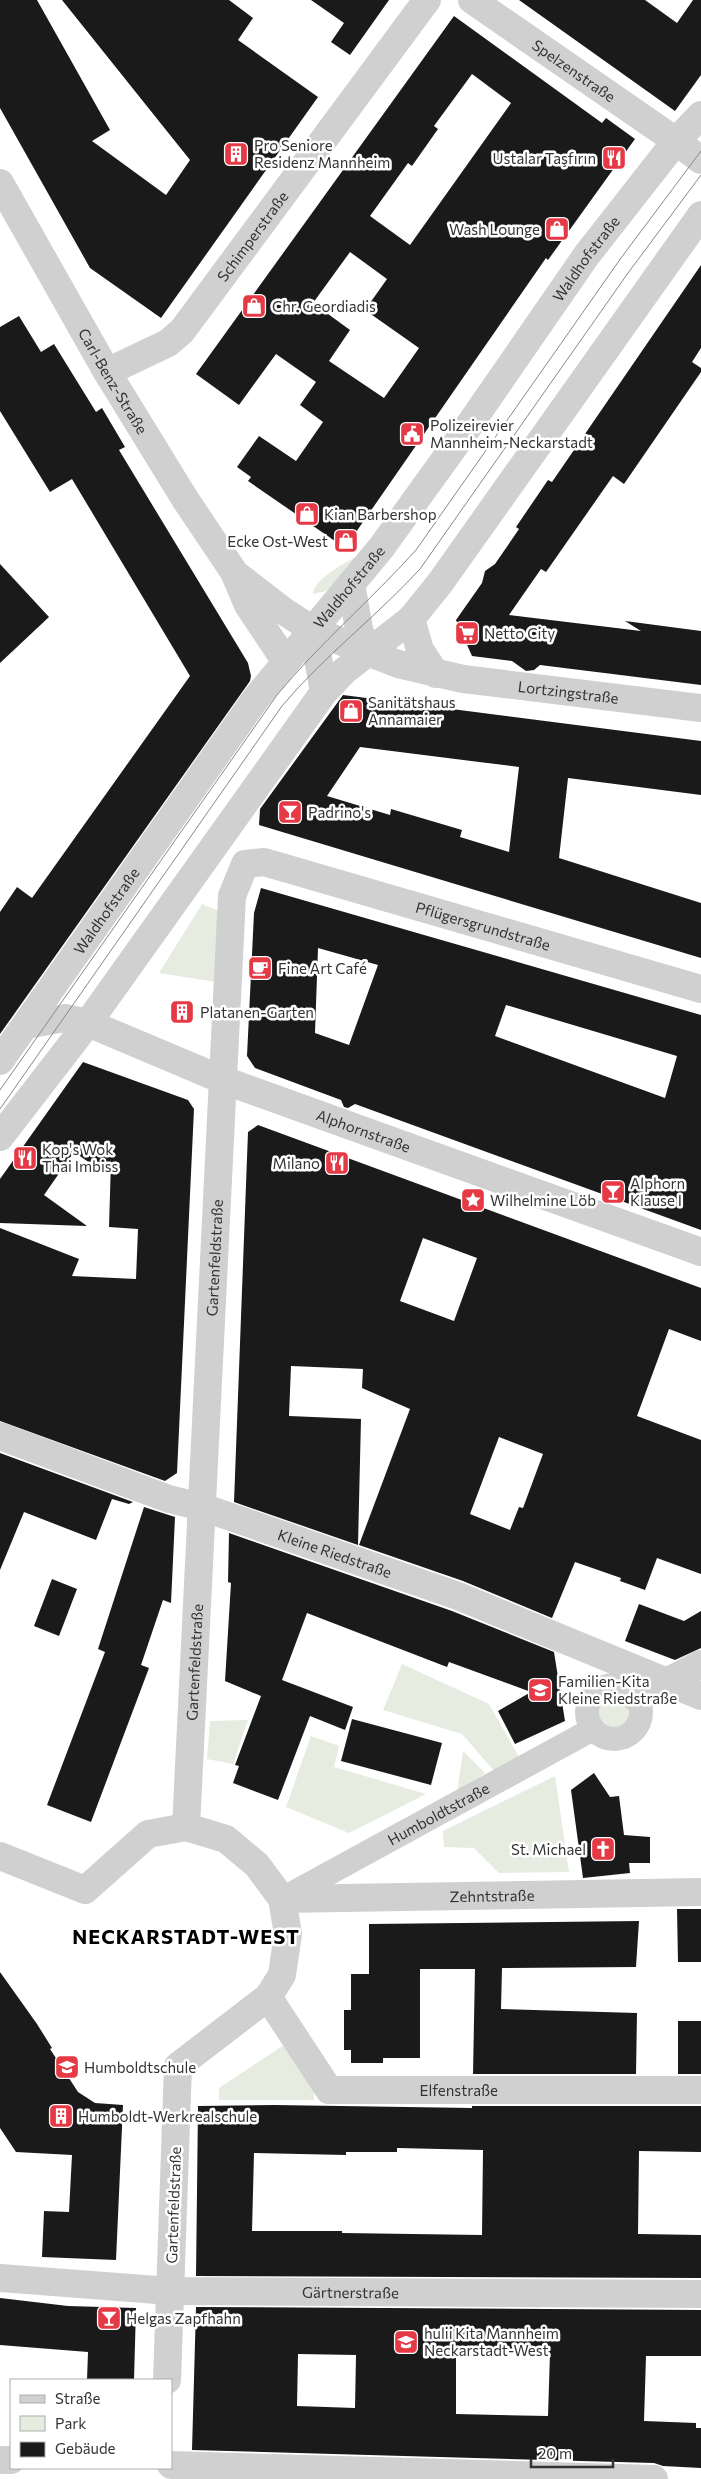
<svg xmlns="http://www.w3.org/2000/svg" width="701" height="2479" font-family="Commissioner,sans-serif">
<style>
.green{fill:#e6ecdf}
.building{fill:#1a1a1a;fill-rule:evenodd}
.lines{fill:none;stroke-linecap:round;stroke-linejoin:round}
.pedestrian{stroke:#d0d0d0;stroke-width:24}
.minor{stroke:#d0d0d0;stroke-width:28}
.tertiary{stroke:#d0d0d0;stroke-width:28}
.tram{stroke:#888;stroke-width:1}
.labels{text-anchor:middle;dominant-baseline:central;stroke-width:5;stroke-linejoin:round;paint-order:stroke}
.street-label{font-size:15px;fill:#333;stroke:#fff}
.poi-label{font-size:15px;fill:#333;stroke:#fff;text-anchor:start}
.district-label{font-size:20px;font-weight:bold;letter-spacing:1px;fill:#000;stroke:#fff}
</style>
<rect width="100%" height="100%" fill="#fff"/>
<g class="green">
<path d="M356 557 334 589 313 594C312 581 345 562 356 557Z"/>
<polygon points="202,904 219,911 216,982 159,973"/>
<polygon points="402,1664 489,1704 519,1757 495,1772 462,1734 383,1710"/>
<circle cx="614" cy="1712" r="15"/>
<polygon points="248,1720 233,1764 207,1759 210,1721"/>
<polygon points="311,1736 339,1746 334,1767 426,1794 349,1833 286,1807"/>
<polygon points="463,1751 485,1773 457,1793"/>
<polygon points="555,1776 569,1872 499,1873 474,1848 444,1847 443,1831"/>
<polygon points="284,2045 314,2092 314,2100 219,2100 219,2088"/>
</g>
<g class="building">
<polygon points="0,0 37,0 110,130 92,141 166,195 190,160 62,0 229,0 253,18 238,40 318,97 161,318 90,268 0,108"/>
<polygon points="311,0 389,0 350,55 331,42 344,23"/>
<polygon points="519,0 645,0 677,23 693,0 701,0 701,75 675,111"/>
<path d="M454 16 602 123 606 118 635 139 548 260 546 258 345 548 248 481 251 477 237 467 259 436 296 461 323 422 300 405 316 382 276 354 239 405 196 374ZM472 74 511 103 410 245 370 216 408 163 412 166 438 129 434 126ZM350 252 387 279 365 310 419 348 384 398 329 361 350 330 313 303Z"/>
<polygon points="701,265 701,348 692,362 701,368 701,372 624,484 613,476 546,572 541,569 509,615 641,631 625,621 701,631 701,685 540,665 534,670 526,671 512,661 472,656 456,620 482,583 485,571 495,564 519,529 516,527 548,480 552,482"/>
<polygon points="19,316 41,352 54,344 96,412 102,408 125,447 119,450 248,663 251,676 250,681 0,1034 0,912 17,887 32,898 190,676 72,479 50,492 0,411 0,327"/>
<polygon points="0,564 49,617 0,663"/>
<path d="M343 695 701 741V795L568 778 559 858 701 903V958L259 825 260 809ZM360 747 519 767 509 852 460 837 462 830 391 809 390 815 327 796Z"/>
<path d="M261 888 701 1015V1230L355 1104 348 1108 344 1107 341 1100 255 1068 247 1056 254 913ZM318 948 378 965 349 1045 315 1033ZM506 1005 677 1056 665 1098 495 1036Z"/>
<polygon points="83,1062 188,1100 194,1109 177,1473 165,1481 0,1421 0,1228 79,1259 72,1276 136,1279 138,1229 109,1227 111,1161 103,1172 74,1152 44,1195 87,1226 0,1223 0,1179"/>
<path d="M258 1125 701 1288V1341L669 1329 637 1416 701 1440V1574L657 1558 645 1590 620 1581 621 1578 575 1562 552 1618 463 1581 359 1545 410 1409 362 1388 363 1369 291 1366 289 1416 361 1419 358 1545 234 1502 248 1132ZM423 1238 477 1258 454 1321 400 1301ZM499 1437 543 1454 523 1508 519 1507 510 1530 470 1514Z"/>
<polygon points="0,1453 133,1502 129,1504 112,1499 96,1540 24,1512 0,1570"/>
<polygon points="144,1507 175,1517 171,1603 163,1600 141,1665 149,1668 91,1822 47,1805 105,1652 98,1649"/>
<polygon points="229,1533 452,1611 554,1652 565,1721 515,1744 498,1711 531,1692 449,1662 447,1667 307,1613 282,1680 353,1707 345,1730 310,1716 278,1800 233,1783 239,1766 235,1765 261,1696 225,1681 231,1583 228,1582"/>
<polygon points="52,1579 77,1589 59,1636 34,1626"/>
<polygon points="639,1604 684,1621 701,1611 701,1648 675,1660 625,1641"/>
<polygon points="352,1719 442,1743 431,1785 341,1761"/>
<polygon points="594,1773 610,1797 619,1796 624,1835 650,1837 650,1863 629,1863 630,1873 583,1878 571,1790"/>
<polygon points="677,1909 701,1909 701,1962 678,1962"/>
<polygon points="639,1921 636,1967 502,1968 501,2009 637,2013 636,2074 473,2074 475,1969 420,1969 420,2058 383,2058 383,2063 351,2063 351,2050 344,2050 344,2010 351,2010 351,1974 369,1974 369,1924"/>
<polygon points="0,1972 37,2024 52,2048 50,2049 78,2092 95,2103 123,2105 116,2260 42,2257 44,2211 69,2212 72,2155 16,2152 0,2128"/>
<rect x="678" y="2021" width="23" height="53"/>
<path d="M274 2105 472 2108V2106H701V2152L639 2151 638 2234 701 2235V2278L196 2276 198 2106ZM397 2148 483 2150 482 2235 342 2233V2231H252L254 2153 346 2155V2152H397Z"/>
<polygon points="0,2298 68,2306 136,2308 134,2380 87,2380 88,2352 0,2345"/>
<path d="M196 2307 701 2310V2356H646L644 2421 696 2423V2428H701V2468L663 2466 654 2463 192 2450ZM456 2352 550 2353 548 2416 456 2414ZM298 2354 356 2355 355 2408 297 2406Z"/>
</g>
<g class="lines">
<g class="pedestrian">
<circle cx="614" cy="1712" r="27"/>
<path id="s1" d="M282 1899 593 1729"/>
</g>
<g class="minor">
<path id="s2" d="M472 0 676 141"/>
<path id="s3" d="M107 372 168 343 182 331 427 0"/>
<polyline points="411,619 420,650 436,674"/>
<path id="s4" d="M367 652 398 664 463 679 701 708"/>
<path id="s5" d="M26 1025 65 1018 88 1023 223 1080 701 1252"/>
<path id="s6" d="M0 1436 169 1499 202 1507 458 1596 701 1696"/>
<polyline points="636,1698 701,1664"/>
<path id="s7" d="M186 1827 232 896 245 864 264 862 701 989"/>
<polyline points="0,1856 85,1890 148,1834 186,1827 226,1839 257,1865 282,1899 288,1934 282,1975 268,1997 178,2066 167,2380"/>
<path id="s8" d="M282 1899 701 1892"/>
<path id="s9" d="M268 1997 329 2090H701"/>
<path id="s10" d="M0 2278 170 2291 701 2294"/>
<polyline points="0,2460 11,2460"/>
<polyline points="171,2465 654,2479"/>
</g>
<g class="tertiary">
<polyline points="676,141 701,160"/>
<path id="s11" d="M0 183 107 372 185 499 234 572 248 605 286 662"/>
<polyline points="237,575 285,612 313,630 367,652"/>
<polyline points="351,584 359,629 367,652"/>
<polyline points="313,630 324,692"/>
<path id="s12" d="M0 1061 257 697 381 548 461 437 586 256 676 141 701 115"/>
<polyline points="0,1137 88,1023 324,692 344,671 411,619 440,583 701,215"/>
</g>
<g class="tram">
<path d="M0 1090 277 695C320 643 371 600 416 550L621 258 701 151"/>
<path d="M0 1109 282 706C324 656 376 617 420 569L628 273 701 175"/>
</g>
</g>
<defs>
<symbol id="building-square" viewBox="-11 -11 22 22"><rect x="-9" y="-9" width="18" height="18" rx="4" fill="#e63946" stroke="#fff"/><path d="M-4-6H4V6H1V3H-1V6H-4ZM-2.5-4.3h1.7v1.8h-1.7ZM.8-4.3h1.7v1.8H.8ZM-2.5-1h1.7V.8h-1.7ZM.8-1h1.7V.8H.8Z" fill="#fff"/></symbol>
<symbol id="restaurant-square" viewBox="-11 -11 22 22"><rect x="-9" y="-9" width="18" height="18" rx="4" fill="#e63946" stroke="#fff"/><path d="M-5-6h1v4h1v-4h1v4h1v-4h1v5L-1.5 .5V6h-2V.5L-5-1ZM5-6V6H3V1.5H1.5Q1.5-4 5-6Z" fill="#fff"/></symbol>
<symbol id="shop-square" viewBox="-11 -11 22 22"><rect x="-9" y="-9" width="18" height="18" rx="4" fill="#e63946" stroke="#fff"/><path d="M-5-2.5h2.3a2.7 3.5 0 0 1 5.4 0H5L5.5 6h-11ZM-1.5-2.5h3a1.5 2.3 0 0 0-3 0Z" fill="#fff"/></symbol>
<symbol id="civic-square" viewBox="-11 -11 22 22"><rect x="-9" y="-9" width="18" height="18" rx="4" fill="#e63946" stroke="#fff"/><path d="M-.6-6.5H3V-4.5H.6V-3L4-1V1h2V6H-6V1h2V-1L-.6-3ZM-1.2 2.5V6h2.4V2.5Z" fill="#fff"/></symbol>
<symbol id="supermarket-square" viewBox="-11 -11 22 22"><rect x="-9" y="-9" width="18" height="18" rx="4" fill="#e63946" stroke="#fff"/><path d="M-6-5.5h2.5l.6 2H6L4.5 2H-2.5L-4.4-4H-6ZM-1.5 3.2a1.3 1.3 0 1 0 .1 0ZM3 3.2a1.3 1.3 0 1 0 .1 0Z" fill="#fff"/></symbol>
<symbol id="bar-square" viewBox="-11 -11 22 22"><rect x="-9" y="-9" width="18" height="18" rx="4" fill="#e63946" stroke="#fff"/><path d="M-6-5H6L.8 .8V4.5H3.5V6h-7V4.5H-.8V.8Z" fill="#fff"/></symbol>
<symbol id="cafe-square" viewBox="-11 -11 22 22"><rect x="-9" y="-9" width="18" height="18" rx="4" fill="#e63946" stroke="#fff"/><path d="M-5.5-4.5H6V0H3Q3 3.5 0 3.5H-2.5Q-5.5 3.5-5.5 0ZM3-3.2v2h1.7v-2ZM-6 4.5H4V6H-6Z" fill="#fff"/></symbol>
<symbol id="sight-square" viewBox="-11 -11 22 22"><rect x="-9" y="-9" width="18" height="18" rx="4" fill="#e63946" stroke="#fff"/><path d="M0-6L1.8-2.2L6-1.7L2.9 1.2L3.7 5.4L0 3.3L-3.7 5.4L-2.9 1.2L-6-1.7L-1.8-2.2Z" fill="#fff"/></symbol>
<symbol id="school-square" viewBox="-11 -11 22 22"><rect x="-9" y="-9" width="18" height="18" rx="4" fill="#e63946" stroke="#fff"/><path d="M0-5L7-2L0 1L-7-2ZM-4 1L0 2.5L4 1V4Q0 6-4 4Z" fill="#fff"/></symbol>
<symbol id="church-square" viewBox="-11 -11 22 22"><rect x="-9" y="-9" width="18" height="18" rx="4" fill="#e63946" stroke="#fff"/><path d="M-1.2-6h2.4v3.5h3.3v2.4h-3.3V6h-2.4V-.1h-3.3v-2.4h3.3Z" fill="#fff"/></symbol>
</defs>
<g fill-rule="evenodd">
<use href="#building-square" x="222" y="140" width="28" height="28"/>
<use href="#restaurant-square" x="600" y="144" width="28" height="28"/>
<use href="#shop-square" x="543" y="215" width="28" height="28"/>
<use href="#shop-square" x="240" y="292" width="28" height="28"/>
<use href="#civic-square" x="398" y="420" width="28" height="28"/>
<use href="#shop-square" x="293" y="500" width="28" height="28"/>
<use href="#shop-square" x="332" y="527" width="28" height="28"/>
<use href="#supermarket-square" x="453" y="619" width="28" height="28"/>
<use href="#shop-square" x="337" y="697" width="28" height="28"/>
<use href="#bar-square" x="276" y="798" width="28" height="28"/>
<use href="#cafe-square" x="246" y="954" width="28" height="28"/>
<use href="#building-square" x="168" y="998" width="28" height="28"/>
<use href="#restaurant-square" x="11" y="1144" width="28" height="28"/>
<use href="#restaurant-square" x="323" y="1149" width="28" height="28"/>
<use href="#bar-square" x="599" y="1178" width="28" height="28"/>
<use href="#sight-square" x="459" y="1186" width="28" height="28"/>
<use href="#school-square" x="526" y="1676" width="28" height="28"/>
<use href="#church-square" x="589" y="1835" width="28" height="28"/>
<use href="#school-square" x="53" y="2053" width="28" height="28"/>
<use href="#building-square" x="47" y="2102" width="28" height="28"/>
<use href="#bar-square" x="95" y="2304" width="28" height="28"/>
<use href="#school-square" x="392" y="2328" width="28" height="28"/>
</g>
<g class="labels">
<g class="street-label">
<text stroke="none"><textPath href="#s2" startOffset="124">Spelzenstraße</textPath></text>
<text stroke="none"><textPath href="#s3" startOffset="204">Schimperstraße</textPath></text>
<text stroke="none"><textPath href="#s12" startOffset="994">Waldhofstraße</textPath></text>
<text stroke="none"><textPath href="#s11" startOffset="228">Carl-Benz-Straße</textPath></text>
<text stroke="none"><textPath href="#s12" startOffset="589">Waldhofstraße</textPath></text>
<text stroke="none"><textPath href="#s4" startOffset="206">Lortzingstraße</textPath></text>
<text stroke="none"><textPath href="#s12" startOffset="184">Waldhofstraße</textPath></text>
<text stroke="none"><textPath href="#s7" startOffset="1214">Pflügersgrundstraße</textPath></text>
<text stroke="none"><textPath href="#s5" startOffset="359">Alphornstraße</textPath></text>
<text stroke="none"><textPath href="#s7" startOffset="570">Gartenfeldstraße</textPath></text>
<text stroke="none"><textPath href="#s6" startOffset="355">Kleine Riedstraße</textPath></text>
<text stroke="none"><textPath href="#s7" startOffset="165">Gartenfeldstraße</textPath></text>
<text stroke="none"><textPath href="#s1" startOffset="178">Humboldtstraße</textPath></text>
<text stroke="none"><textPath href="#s8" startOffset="210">Zehntstraße</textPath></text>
<text stroke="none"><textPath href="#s9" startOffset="241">Elfenstraße</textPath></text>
<text transform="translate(173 2205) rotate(-88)">Gartenfeldstraße</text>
<text stroke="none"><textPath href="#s10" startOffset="351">Gärtnerstraße</textPath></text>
</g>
<g class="poi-label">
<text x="254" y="145">Pro Seniore<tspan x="254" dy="17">Residenz Mannheim</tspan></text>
<text x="596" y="158" text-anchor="end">Ustalar Taşfırın</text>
<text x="540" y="229" text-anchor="end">Wash Lounge</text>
<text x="272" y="306">Chr. Geordiadis</text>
<text x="430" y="425">Polizeirevier<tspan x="430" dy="17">Mannheim-Neckarstadt</tspan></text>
<text x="324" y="514">Kian Barbershop</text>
<text x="328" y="541" text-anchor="end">Ecke Ost-West</text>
<text x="484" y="633">Netto City</text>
<text x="368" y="702">Sanitätshaus<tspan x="368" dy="17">Annamaier</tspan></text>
<text x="308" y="812">Padrino's</text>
<text x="278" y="968">Fine Art Café</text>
<text x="200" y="1012">Platanen-Garten</text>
<text x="42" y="1149">Kop's Wok<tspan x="42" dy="17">Thai Imbiss</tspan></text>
<text x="320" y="1163" text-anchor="end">Milano</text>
<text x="630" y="1183">Alphorn<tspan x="630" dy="17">Klause I</tspan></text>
<text x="490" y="1200">Wilhelmine Löb</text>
<text x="558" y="1681">Familien-Kita<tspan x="558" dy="17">Kleine Riedstraße</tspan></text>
<text x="586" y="1849" text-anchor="end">St. Michael</text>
<text x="84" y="2067">Humboldtschule</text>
<text x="78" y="2116">Humboldt-Werkrealschule</text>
<text x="126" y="2318">Helgas Zapfhahn</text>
<text x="424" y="2333">hulii Kita Mannheim<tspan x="424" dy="17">Neckarstadt-West</tspan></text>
</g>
<g class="district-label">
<text x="186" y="1936">NECKARSTADT-WEST</text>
</g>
</g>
<rect x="10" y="2379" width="162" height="90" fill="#ffffff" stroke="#adadad"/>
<rect x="20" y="2395" width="25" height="8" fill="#d0d0d0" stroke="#adadad"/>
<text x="55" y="2404" font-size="15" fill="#333333">Straße</text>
<rect x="20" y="2416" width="25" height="15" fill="#e6ecdf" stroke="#adadad"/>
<text x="55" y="2429" font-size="15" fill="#333333">Park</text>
<rect x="20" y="2442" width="25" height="15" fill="#1a1a1a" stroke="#adadad"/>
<text x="55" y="2454" font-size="15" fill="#333333">Gebäude</text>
<path d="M531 2459v8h82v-8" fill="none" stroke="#333333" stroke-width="2.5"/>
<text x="538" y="2459" font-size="15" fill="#333333" stroke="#ffffff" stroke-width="4" paint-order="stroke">20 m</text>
</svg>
